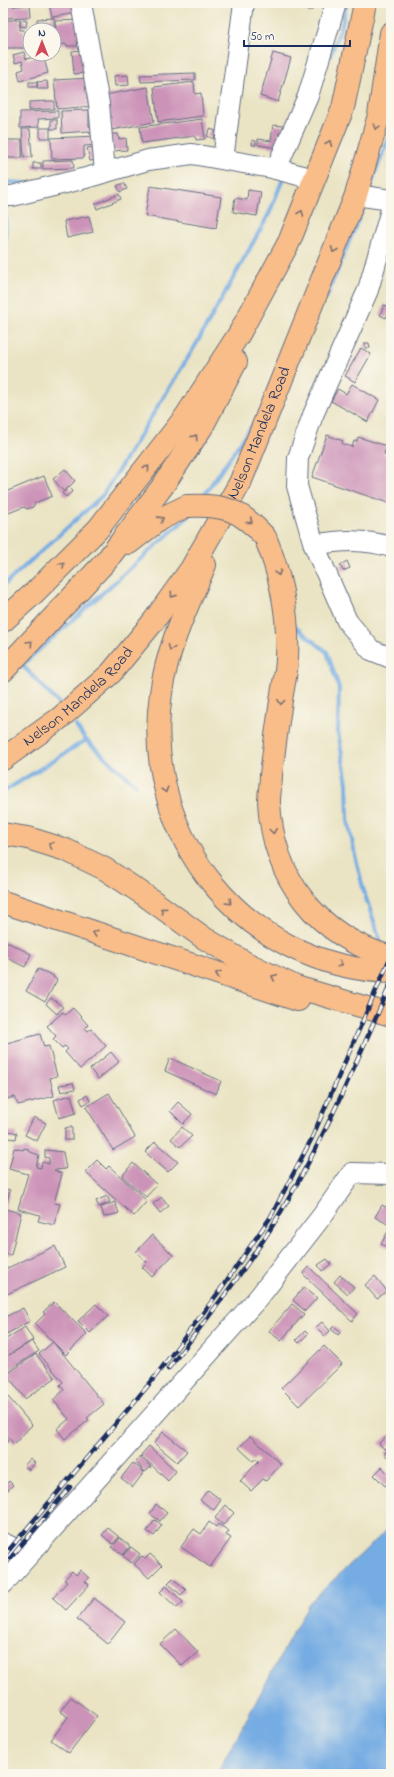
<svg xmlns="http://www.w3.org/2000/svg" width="394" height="1777" font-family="'Indie Flower',sans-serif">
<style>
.water{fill:#74ace3;stroke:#486ea0}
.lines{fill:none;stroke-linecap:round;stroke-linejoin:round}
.stream{stroke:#74ace3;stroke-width:4}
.building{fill:#cc93b8}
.minor-casing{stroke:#636e82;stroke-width:22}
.major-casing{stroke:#636e82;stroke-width:24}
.minor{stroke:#fff;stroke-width:20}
.major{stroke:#f8bd89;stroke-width:22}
.rail-casing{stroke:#1b2f5e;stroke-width:4.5}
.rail{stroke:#fbf7ec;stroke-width:3;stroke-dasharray:9;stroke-linecap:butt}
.major-bridge-casing{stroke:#636e82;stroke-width:24;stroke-linecap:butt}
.major-bridge{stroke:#f8bd89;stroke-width:22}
.oneway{stroke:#7e6f71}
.labels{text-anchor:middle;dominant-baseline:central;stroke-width:3.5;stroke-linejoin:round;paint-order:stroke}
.street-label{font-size:16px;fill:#1b2f5e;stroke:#fbf7ec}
</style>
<rect width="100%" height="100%" fill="#fbf7ec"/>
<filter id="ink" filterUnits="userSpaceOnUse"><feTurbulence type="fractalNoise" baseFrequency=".025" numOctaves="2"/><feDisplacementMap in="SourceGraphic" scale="8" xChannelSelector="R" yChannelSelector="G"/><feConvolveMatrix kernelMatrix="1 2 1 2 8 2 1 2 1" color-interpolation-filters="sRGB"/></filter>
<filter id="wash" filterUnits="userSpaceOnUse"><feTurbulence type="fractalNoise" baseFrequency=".012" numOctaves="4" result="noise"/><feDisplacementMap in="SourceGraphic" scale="16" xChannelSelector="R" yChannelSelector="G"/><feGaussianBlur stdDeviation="0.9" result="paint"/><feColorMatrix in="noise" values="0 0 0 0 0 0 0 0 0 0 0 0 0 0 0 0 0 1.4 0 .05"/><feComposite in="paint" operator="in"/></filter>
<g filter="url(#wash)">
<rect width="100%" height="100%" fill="#eae4c4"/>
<polygon class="water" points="391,1526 391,1774 217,1774 309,1603"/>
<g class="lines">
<g class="stream">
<polyline points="330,56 342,25 346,3"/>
<polyline points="3,182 26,183"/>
<polyline points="369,190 391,131"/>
<polyline points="3,216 6,218 3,302"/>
<polyline points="326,298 363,208"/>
<polyline points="202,498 253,424"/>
<polyline points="3,586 103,495 197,343 269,214 284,176"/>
<polyline points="294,626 327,652 339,688 338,732 347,783 348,820 355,855 364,892 382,946"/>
<polyline points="62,707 22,665 190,515"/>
<polyline points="75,725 86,740 136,785"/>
<polyline points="3,792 86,740"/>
</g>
</g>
<g id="blocks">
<g class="building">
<polygon points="3,3 10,3 11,6 11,3 26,3 13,6 30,5 31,17 4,18"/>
<polygon points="49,3 75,3 77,13 52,17"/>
<rect x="306" y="5" width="6" height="5"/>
<polygon points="54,18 54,28 56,28 55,21 80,20 82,43 77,43 78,46 67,46 67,44 54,45 54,30 50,30 50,28 38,28 37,19"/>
<polygon points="5,20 20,20 20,30 24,30 25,48 5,48"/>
<polygon points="21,20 27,21 26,27 20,26"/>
<polygon points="83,50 85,73 74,74 72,51"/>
<polygon points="24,52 26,59 43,55 48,73 20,81 18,71 24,69 22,61 15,63 13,55"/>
<polygon points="273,53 291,58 278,102 260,96"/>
<polygon points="195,73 195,80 141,82 140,75"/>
<polygon points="128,75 129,85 115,86 114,76"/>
<polygon points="92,78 94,106 57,109 54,80"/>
<polygon points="47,81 48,89 38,89 37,82"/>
<rect x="29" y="82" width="8" height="5"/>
<polygon points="194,82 195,94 201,93 203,116 158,122 154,87"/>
<polygon points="148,87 154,122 112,130 105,95"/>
<polygon points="50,101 54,101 54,109 29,110 29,102"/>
<polygon points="89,110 89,126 98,126 98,134 90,134 89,131 62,133 61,111"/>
<polygon points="58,111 58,118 38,119 39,127 20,128 20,112"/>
<polygon points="202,119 205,139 196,140 195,136 142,143 140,127"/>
<rect x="51" y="120" width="6" height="9"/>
<polygon points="273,125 283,126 282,133 279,133 277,148 258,145 258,139 271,141"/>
<rect x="40" y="128" width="10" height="10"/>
<polygon points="22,129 30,129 32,157 24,157"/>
<polygon points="210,129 216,131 214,139 207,136"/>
<polygon points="110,134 118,134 119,139 126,138 127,150 112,151"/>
<polygon points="97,136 97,145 84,146 84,158 52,159 51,138"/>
<rect x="3" y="140" width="19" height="18"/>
<polygon points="252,140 256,141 256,145 252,145"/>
<polygon points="99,146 102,159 90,161 87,148"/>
<polygon points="73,160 74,168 43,169 43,161"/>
<rect x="33" y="163" width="8" height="6"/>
<polygon points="124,183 127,189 120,192 117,186"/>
<polygon points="150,186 221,197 216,228 145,216"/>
<polygon points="248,190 261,192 257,216 233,212 235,198 247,200"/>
<polygon points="119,194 121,199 97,209 95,204"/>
<polygon points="89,216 93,232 67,238 64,221"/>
<polygon points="384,305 391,307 386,318 380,315"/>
<polygon points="365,343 369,343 370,348 365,348"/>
<polygon points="361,348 371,354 355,382 345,376"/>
<polygon points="352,384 379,400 368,422 331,401 338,389 346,394"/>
<polygon points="327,435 343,441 342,444 352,447 354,441 357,441 358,437 387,446 384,454 391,456 391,504 312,477"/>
<polygon points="65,469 75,481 64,492 53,479"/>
<polygon points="44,476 52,496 35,503 33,507 27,509 24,507 6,514 3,507 3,493"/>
<polygon points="69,487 73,491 66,497 62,493"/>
<polygon points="347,561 350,568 343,571 340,565"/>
<polygon points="3,940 31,954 25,967 3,956"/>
<polygon points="38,969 54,976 53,977 57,980 45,1002 26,991"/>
<polygon points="51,998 63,1007 57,1014 46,1004"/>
<polygon points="73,1008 88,1025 85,1028 88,1031 91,1029 106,1046 80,1069 65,1052 68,1049 65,1046 62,1048 53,1039 56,1036 47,1026 63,1012 65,1015"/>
<polygon points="40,1034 44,1047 49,1046 57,1076 50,1078 54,1096 18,1105 15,1097 3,1100 3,1044"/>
<polygon points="111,1052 119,1062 98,1079 90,1069"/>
<polygon points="170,1058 221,1081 216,1094 165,1071"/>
<polygon points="73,1083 75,1089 61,1092 59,1085"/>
<polygon points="109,1093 135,1137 113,1150 86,1107"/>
<polygon points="71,1095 76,1113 59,1118 54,1100"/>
<polygon points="87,1095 90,1101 83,1105 80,1099"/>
<polygon points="178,1102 192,1114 183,1124 170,1111"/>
<polygon points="34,1117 46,1123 37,1141 25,1135"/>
<polygon points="72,1127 72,1140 65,1140 65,1128"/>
<polygon points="182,1127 192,1136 180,1147 171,1139"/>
<polygon points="8,1131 17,1133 16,1139 8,1138"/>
<polygon points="155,1142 178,1162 168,1172 145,1152"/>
<polygon points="14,1148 23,1150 24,1148 28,1149 28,1151 39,1155 36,1167 41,1168 42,1162 49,1164 49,1158 45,1157 45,1150 63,1152 66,1169 54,1170 62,1174 54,1203 60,1204 54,1225 38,1221 40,1215 18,1209 28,1174 9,1169"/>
<polygon points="97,1160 106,1169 109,1166 147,1201 134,1216 85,1172"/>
<polygon points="133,1163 157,1185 146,1197 122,1176"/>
<polygon points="3,1188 10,1190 5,1209 21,1213 11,1255 3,1254"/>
<polygon points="107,1196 110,1202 99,1207 96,1201"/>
<polygon points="162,1197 169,1206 160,1213 153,1204"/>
<polygon points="115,1202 119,1213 104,1217 101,1207"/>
<polygon points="382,1205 391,1210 391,1249 381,1244 391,1226 375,1217"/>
<polygon points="152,1235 173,1255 152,1277 142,1267 147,1262 136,1252"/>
<polygon points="55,1246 65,1267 3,1296 3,1270"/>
<polygon points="327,1259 331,1264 322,1271 318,1265"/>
<polygon points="309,1267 358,1314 352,1321 303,1274"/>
<polygon points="340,1275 354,1287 348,1294 334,1282"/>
<polygon points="375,1276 387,1291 377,1299 365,1285"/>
<polygon points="304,1287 317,1298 305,1311 293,1300"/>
<polygon points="54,1302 87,1334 66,1355 35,1324 45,1314 43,1312"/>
<polygon points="96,1304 108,1316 90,1333 78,1321"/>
<polygon points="292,1304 304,1314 281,1341 269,1331"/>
<polygon points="23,1308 30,1321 3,1336 3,1318"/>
<polygon points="322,1322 330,1331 325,1336 316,1327"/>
<polygon points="334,1326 341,1332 338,1335 331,1329"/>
<polygon points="25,1327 33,1340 9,1355 32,1341 39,1351 4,1373 3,1341"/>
<polygon points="305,1331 308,1334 299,1343 296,1340"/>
<polygon points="53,1342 104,1404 87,1418 89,1420 65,1439 57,1429 69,1419 53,1400 64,1390 60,1385 63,1382 39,1354"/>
<polygon points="324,1346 342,1364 299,1406 281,1388"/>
<polygon points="36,1354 55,1378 25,1399 7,1374"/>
<polygon points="3,1391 32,1425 14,1444 3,1432"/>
<polygon points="163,1432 187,1451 177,1462 154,1443"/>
<polygon points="388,1435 391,1439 391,1443 384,1449 379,1443"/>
<polygon points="250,1436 281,1464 266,1481 263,1479 251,1491 240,1481 259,1461 256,1458 253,1461 239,1448"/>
<polygon points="3,1437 8,1441 5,1445 3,1443"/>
<polygon points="149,1446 176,1471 168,1481 141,1455"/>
<polygon points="391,1446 391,1460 384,1454"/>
<polygon points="140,1456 151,1467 145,1472 135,1461"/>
<polygon points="30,1459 35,1463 29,1470 24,1466"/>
<polygon points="133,1463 144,1472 133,1487 121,1478"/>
<polygon points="382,1467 391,1477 391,1481 385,1486 374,1475"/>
<polygon points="9,1481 13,1485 5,1493 3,1491 3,1487"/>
<polygon points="208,1490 221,1500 214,1510 200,1500"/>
<polygon points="156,1504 167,1513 160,1521 150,1514"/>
<polygon points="226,1505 234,1513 223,1525 215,1518"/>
<polygon points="155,1520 162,1525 154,1536 147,1531"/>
<polygon points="209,1522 216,1527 218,1524 229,1531 226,1535 231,1538 210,1567 181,1547 194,1529 201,1534"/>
<polygon points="108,1528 119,1537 113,1544 102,1535"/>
<polygon points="120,1538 130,1546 123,1555 112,1547"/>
<polygon points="131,1547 140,1554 132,1563 123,1556"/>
<polygon points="150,1554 162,1565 149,1578 134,1564 141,1556 145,1559"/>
<polygon points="80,1570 89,1578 85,1581 89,1585 66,1610 53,1598 67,1582 64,1580 72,1571 76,1575"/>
<polygon points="173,1578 186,1590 181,1595 168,1583"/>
<polygon points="166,1586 183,1602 177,1608 160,1592"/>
<polygon points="94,1598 125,1622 108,1644 77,1619"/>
<polygon points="176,1629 198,1652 182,1666 160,1644"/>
<polygon points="71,1697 97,1716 69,1753 51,1740 68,1717 60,1711"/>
</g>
</g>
</g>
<g filter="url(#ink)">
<use href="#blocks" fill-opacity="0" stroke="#636e82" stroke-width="1"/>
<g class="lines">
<defs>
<g id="minor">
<polyline points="81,3 99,104 105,172"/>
<polyline points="223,159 244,3"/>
<polyline points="276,169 308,96 336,3"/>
<polyline points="356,195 391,200"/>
<polyline points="3,196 12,196 86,178 148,160 192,154 272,168 314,179"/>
<polyline points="391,210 368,290 313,415 298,458 297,486 314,545 347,621 371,650 391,658"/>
<path d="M314 545C341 540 365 539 391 547"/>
<polyline points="3,1543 28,1555"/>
<polyline points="3,1584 259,1297 322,1216 352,1173 391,1174"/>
</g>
<g id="major">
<path d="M265 537C281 575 289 616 287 658 287 670 284 682 282 694 278 721 274 748 271 775 271 784 269 793 269 802 273 879 317 936 391 957"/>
<polyline points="129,543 160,519 187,506"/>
<path d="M205 565C187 607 167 648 161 693 140 837 245 967 391 972"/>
<polyline points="3,621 34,593 98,529 186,416 239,334 289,242 343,108 365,3"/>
<polyline points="3,671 107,560 162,487 202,427 236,362"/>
<path id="s1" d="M3 759 60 718 111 673 153 622 191 569 240 483 356 195 379 115 391 33"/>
<polyline points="3,834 28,838 66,850 105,869 143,894 204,938 246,963 296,987 391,1015"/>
<polyline points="3,902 298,1000"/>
</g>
</defs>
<use href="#minor" class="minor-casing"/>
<use href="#major" class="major-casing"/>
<use href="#minor" class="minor"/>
<use href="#major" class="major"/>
<defs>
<g id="rail">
<path d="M168 1369C206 1320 244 1272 276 1220 322 1145 356 1063 391 983"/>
<polyline points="3,1557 151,1382 218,1293 270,1218 311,1140 391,956"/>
<polyline points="3,1567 70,1487"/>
</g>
</defs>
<use href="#rail" class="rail-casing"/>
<use href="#rail" class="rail"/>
<defs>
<path id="major-bridge" d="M187 506C223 504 240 509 265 537"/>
</defs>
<use href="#major-bridge" class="major-bridge-casing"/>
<use href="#major-bridge" class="major-bridge"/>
</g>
<defs><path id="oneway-chevron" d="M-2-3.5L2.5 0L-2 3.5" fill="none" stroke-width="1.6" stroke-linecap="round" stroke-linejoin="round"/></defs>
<g class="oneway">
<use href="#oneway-chevron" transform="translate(376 127) rotate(107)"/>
<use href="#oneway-chevron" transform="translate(329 143) rotate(-68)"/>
<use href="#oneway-chevron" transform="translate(301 213) rotate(-68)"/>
<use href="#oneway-chevron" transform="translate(334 250) rotate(112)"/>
<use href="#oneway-chevron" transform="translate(195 437) rotate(-56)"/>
<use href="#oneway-chevron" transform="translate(147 468) rotate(-52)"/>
<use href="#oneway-chevron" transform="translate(161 519) rotate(-32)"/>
<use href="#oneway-chevron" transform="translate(250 521) rotate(38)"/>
<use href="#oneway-chevron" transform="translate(62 565) rotate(-45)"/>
<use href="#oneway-chevron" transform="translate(278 573) rotate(74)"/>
<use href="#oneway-chevron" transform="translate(173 595) rotate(125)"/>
<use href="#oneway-chevron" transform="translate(30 643) rotate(-47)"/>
<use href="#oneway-chevron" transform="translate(171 648) rotate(111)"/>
<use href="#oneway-chevron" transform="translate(281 702) rotate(98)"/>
<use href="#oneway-chevron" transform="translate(165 790) rotate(74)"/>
<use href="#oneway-chevron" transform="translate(273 831) rotate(83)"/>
<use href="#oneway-chevron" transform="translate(51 845) rotate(-161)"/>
<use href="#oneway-chevron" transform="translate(229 902) rotate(46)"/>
<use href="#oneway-chevron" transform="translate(163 910) rotate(-143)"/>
<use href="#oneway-chevron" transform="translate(95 933) rotate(-161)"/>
<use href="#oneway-chevron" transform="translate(340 964) rotate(15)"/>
<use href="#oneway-chevron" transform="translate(218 974) rotate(-161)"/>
<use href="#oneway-chevron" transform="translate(274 977) rotate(-155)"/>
</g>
</g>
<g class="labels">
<g class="street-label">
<text stroke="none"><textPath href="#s1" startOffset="422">Nelson Mandela Road</textPath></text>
<text stroke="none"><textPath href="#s1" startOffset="98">Nelson Mandela Road</textPath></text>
</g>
</g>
<rect width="394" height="1777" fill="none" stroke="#fbf7ec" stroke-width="16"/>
<g transform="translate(42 42)"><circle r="19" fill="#fbf7ec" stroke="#a1a7b3"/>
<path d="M0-3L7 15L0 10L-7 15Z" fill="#d1495b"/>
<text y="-6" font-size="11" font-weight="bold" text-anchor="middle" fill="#1b2f5e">N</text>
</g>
<path d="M244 40v6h106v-6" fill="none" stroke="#1b2f5e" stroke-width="2"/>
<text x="250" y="40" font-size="12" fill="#1b2f5e" stroke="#fbf7ec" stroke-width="3" paint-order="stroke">50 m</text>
</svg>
